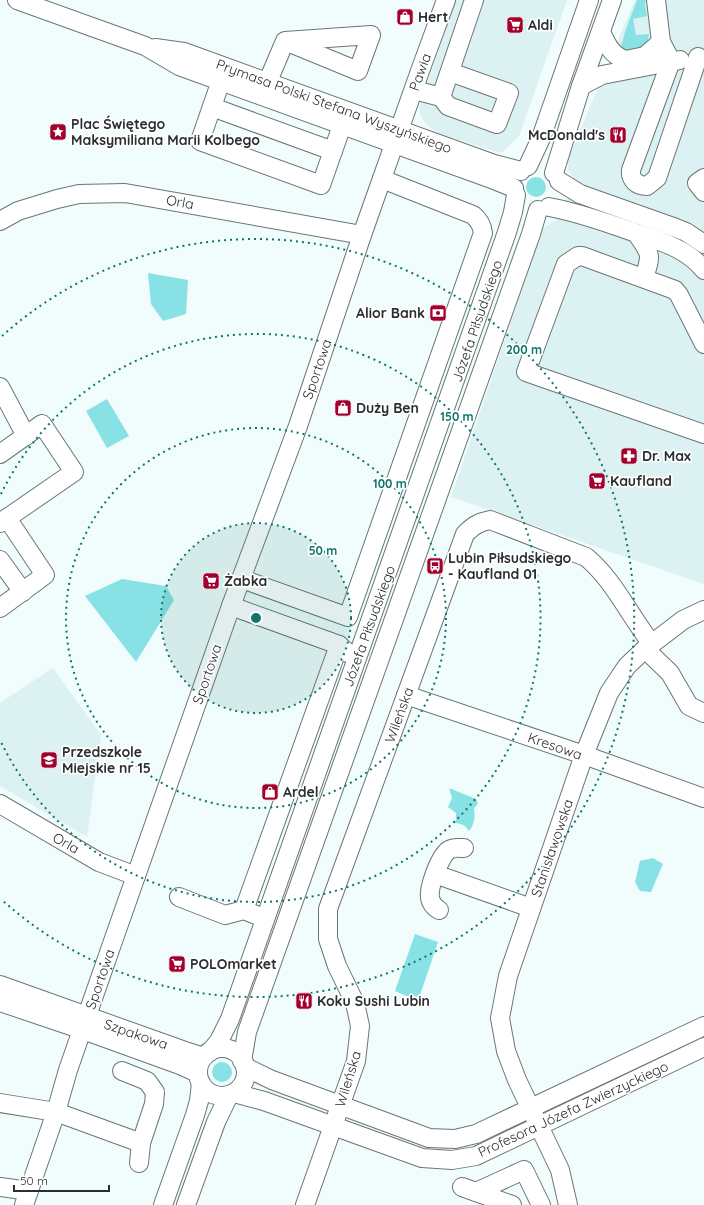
<svg xmlns="http://www.w3.org/2000/svg" width="704" height="1205" font-family="Quicksand,sans-serif">
<style>
.built{fill:#dcf1f1}
.green{fill:#88e2e5}
.lines{fill:none;stroke-linecap:round;stroke-linejoin:round}
.minor-casing{stroke:#6b7575;stroke-width:20}
.minor{stroke:#fff;stroke-width:18}
.ring{fill:none;stroke:#0f766e;stroke-width:2;stroke-dasharray:2 4}
.labels{text-anchor:middle;dominant-baseline:central;stroke-width:3.5;stroke-linejoin:round;paint-order:stroke}
.poi-label{font-size:14px;font-weight:bold;fill:#2a2e2e;stroke:#fff;text-anchor:start}
.street-label{font-size:14px;fill:#2a2e2e;stroke:#fff}
.centre{fill:#0f766e;stroke:#fff;stroke-width:2}
.ring-label{font-size:12px;text-anchor:middle;font-weight:bold;fill:#0f766e;stroke:#fff;stroke-width:3.5;stroke-linejoin:round;paint-order:stroke}
</style>
<rect width="100%" height="100%" fill="#f1fcfc"/>
<g class="built">
<polygon points="456,0 567,0 519,136 501,153 440,134 432,129 425,123 419,112 420,105"/>
<polygon points="635,0 704,0 704,584 451,497 543,228 558,219 575,181 568,170 568,159"/>
<polygon points="53,668 101,735 87,837 0,786 0,703"/>
</g>
<g class="green">
<polygon points="637,0 646,0 645,4 647,16 633,19 636,35 649,34 648,41 640,52 620,50 625,32"/>
<circle cx="536" cy="187" r="10"/>
<polygon points="148,273 188,280 186,314 163,321 151,304"/>
<polygon points="107,399 129,436 107,448 86,411"/>
<polygon points="122,579 166,586 174,600 136,662 85,596"/>
<path d="M449 788 476 799 478 804 474 808C475 817 475 824 469 831 465 825 461 823 453 823L456 820V813L448 807 452 798Z"/>
<polygon points="653,858 663,864 651,892 640,891 635,882 640,861"/>
<polygon points="415,934 438,942 418,1001 395,991"/>
<circle cx="222" cy="1072" r="10"/>
</g>
<g class="lines">
<defs>
<g id="minor">
<polyline points="17,0 145,46 179,66 489,178 514,188"/>
<path d="M656 0 661 42 671 61 631 170C630 180 637 186 647 186L657 178 698 57"/>
<path d="M601 32C607 45 612 56 626 60L645 56 661 42"/>
<polyline points="155,48 184,52 494,164 521,171"/>
<polyline points="225,69 200,141 321,185 346,114"/>
<polyline points="581,86 602,75 680,60"/>
<polyline points="414,90 441,97 448,106 497,124 509,93 450,72"/>
<polyline points="263,93 285,41 358,71 371,35 285,41"/>
<polyline points="441,97 474,0"/>
<polyline points="212,107 333,151"/>
<polyline points="528,166 541,138 589,0"/>
<polyline points="554,173 581,86 612,0"/>
<polyline points="704,178 697,183 704,192"/>
<polyline points="559,181 580,194 676,228 686,232 704,244"/>
<path d="M549 207C577 212 601 221 628 230 655 240 685 246 704 270"/>
<polyline points="0,221 18,211 57,199 79,194 125,193 362,235"/>
<path d="M637 234C651 255 652 253 644 278"/>
<polyline points="704,344 679,295 675,290 582,256 578,256 566,264 526,372 704,434"/>
<polyline points="0,387 26,436"/>
<polyline points="0,454 42,424 74,472 0,523"/>
<polyline points="0,560 23,592"/>
<path d="M242 579 348 617 483 233C482 225 479 220 473 215L382 179"/>
<polyline points="231,606 339,645 348,653"/>
<polyline points="0,608 45,575 7,518"/>
<polyline points="645,649 670,673 689,706 704,713"/>
<polyline points="406,695 584,755 704,798"/>
<polyline points="0,804 99,862 136,876"/>
<polyline points="435,874 531,908"/>
<polyline points="179,897 225,915 244,910 256,915"/>
<polyline points="244,910 339,645"/>
<path d="M439 910C434 907 431 904 430 898 428 888 440 855 449 850 453 847 458 848 464 848"/>
<polyline points="0,985 185,1051 204,1057"/>
<polyline points="0,1002 83,1030 180,1065 198,1073"/>
<circle cx="222" cy="1072" r="24"/>
<polyline points="210,1052 219,1041 230,1019 507,232 513,212 516,195"/>
<polyline points="242,1061 247,1032 531,234 538,210"/>
<polyline points="245,1067 272,1080 429,1138 455,1139 476,1134 704,1026"/>
<polyline points="122,1071 147,1081 155,1092 154,1104 141,1143"/>
<polyline points="234,1093 264,1101 422,1158 452,1160 476,1156 704,1047"/>
<polyline points="0,1103 56,1112 141,1143 139,1163"/>
<polyline points="0,1187 29,1191"/>
<polyline points="462,1187 512,1205"/>
<polyline points="476,1192 524,1170 541,1205"/>
<polyline points="24,1205 56,1112 68,1070 112,944 231,606 298,426 362,235 420,71 446,0"/>
<polyline points="163,1205 195,1115 199,1101 201,1083"/>
<polyline points="186,1205 216,1122 229,1095"/>
<path d="M305 1205 356 1061 360 1026 355 1003 337 966 328 939V909L465 534C473 526 479 522 490 520L586 557C614 580 629 615 652 644"/>
<polyline points="568,1205 560,1170 517,1080 506,1051 500,1018 508,976 584,755 609,693 627,666 645,649 683,620 704,610"/>
</g>
</defs>
<use href="#minor" class="minor-casing"/>
<use href="#minor" class="minor"/>
</g>
<circle cx="256" cy="618" r="95" fill="#0f766e" fill-opacity=".12"/>
<g class="ring">
<circle cx="256" cy="618" r="95"/>
<circle cx="256" cy="618" r="190"/>
<path d="M1 494A284 284 0 1 1 1 742"/>
<path d="M2 336A379 379 0 1 1 2 900"/>
</g>
<defs>
<symbol id="shop-square" viewBox="-11 -11 22 22"><rect x="-9" y="-9" width="18" height="18" rx="4" fill="#a1012c" stroke="#fff"/><path d="M-5-2.5h2.3a2.7 3.5 0 0 1 5.4 0H5L5.5 6h-11ZM-1.5-2.5h3a1.5 2.3 0 0 0-3 0Z" fill="#fff"/></symbol>
<symbol id="supermarket-square" viewBox="-11 -11 22 22"><rect x="-9" y="-9" width="18" height="18" rx="4" fill="#a1012c" stroke="#fff"/><path d="M-6-5.5h2.5l.6 2H6L4.5 2H-2.5L-4.4-4H-6ZM-1.5 3.2a1.3 1.3 0 1 0 .1 0ZM3 3.2a1.3 1.3 0 1 0 .1 0Z" fill="#fff"/></symbol>
<symbol id="sight-square" viewBox="-11 -11 22 22"><rect x="-9" y="-9" width="18" height="18" rx="4" fill="#a1012c" stroke="#fff"/><path d="M0-6L1.8-2.2L6-1.7L2.9 1.2L3.7 5.4L0 3.3L-3.7 5.4L-2.9 1.2L-6-1.7L-1.8-2.2Z" fill="#fff"/></symbol>
<symbol id="restaurant-square" viewBox="-11 -11 22 22"><rect x="-9" y="-9" width="18" height="18" rx="4" fill="#a1012c" stroke="#fff"/><path d="M-5-6h1v4h1v-4h1v4h1v-4h1v5L-1.5 .5V6h-2V.5L-5-1ZM5-6V6H3V1.5H1.5Q1.5-4 5-6Z" fill="#fff"/></symbol>
<symbol id="bank-square" viewBox="-11 -11 22 22"><rect x="-9" y="-9" width="18" height="18" rx="4" fill="#a1012c" stroke="#fff"/><path d="M-6-4H6V4H-6ZM0-2.3a2.3 2.3 0 1 0 0 4.6a2.3 2.3 0 1 0 0-4.6Z" fill="#fff"/></symbol>
<symbol id="pharmacy-square" viewBox="-11 -11 22 22"><rect x="-9" y="-9" width="18" height="18" rx="4" fill="#a1012c" stroke="#fff"/><path d="M-2-6h4v4h4v4h-4v4h-4v-4h-4v-4h4Z" fill="#fff"/></symbol>
<symbol id="bus-square" viewBox="-11 -11 22 22"><rect x="-9" y="-9" width="18" height="18" rx="4" fill="#a1012c" stroke="#fff"/><path d="M-5-6H5V4H4V6H2V4H-2V6H-4V4H-5ZM-3.5-4V0h7V-4ZM-3.5 1.2v1.5H-2V1.2ZM2 1.2v1.5H3.5V1.2Z" fill="#fff"/></symbol>
<symbol id="school-square" viewBox="-11 -11 22 22"><rect x="-9" y="-9" width="18" height="18" rx="4" fill="#a1012c" stroke="#fff"/><path d="M0-5L7-2L0 1L-7-2ZM-4 1L0 2.5L4 1V4Q0 6-4 4Z" fill="#fff"/></symbol>
</defs>
<g fill-rule="evenodd">
<use href="#shop-square" x="395" y="7" width="20" height="20"/>
<use href="#supermarket-square" x="505" y="15" width="20" height="20"/>
<use href="#sight-square" x="48" y="122" width="20" height="20"/>
<use href="#restaurant-square" x="608" y="125" width="20" height="20"/>
<use href="#bank-square" x="428" y="303" width="20" height="20"/>
<use href="#shop-square" x="333" y="398" width="20" height="20"/>
<use href="#pharmacy-square" x="619" y="446" width="20" height="20"/>
<use href="#supermarket-square" x="587" y="471" width="20" height="20"/>
<use href="#bus-square" x="425" y="556" width="20" height="20"/>
<use href="#supermarket-square" x="201" y="571" width="20" height="20"/>
<use href="#school-square" x="39" y="750" width="20" height="20"/>
<use href="#shop-square" x="260" y="782" width="20" height="20"/>
<use href="#supermarket-square" x="167" y="954" width="20" height="20"/>
<use href="#restaurant-square" x="294" y="991" width="20" height="20"/>
</g>
<g class="labels">
<g class="poi-label">
<text x="418" y="17">Hert</text>
<text x="528" y="25">Aldi</text>
<text x="71" y="124">Plac Świętego<tspan x="71" dy="16">Maksymiliana Marii Kolbego</tspan></text>
<text x="605" y="135" text-anchor="end">McDonald's</text>
<text x="425" y="313" text-anchor="end">Alior Bank</text>
<text x="356" y="408">Duży Ben</text>
<text x="642" y="456">Dr. Max</text>
<text x="610" y="481">Kaufland</text>
<text x="448" y="558">Lubin Piłsudskiego<tspan x="448" dy="16">- Kaufland 01</tspan></text>
<text x="224" y="581">Żabka</text>
<text x="62" y="752">Przedszkole<tspan x="62" dy="16">Miejskie nr 15</tspan></text>
<text x="283" y="792">Ardel</text>
<text x="190" y="964">POLOmarket</text>
<text x="317" y="1001">Koku Sushi Lubin</text>
</g>
<g class="street-label">
<text transform="translate(420 72) rotate(-70)">Pawia</text>
<text transform="translate(334 106) rotate(20)">Prymasa Polski Stefana Wyszyńskiego</text>
<text transform="translate(180 202) rotate(10)">Orla</text>
<text transform="translate(477 321) rotate(-71)">Józefa Piłsudskiego</text>
<text transform="translate(317 369) rotate(-71)">Sportowa</text>
<text transform="translate(369 626) rotate(-70)">Józefa Piłsudskiego</text>
<text transform="translate(207 674) rotate(-71)">Sportowa</text>
<text transform="translate(399 715) rotate(-70)">Wileńska</text>
<text transform="translate(555 746) rotate(19)">Kresowa</text>
<text transform="translate(66 843) rotate(30)">Orla</text>
<text transform="translate(552 848) rotate(-71)">Stanisławowska</text>
<text transform="translate(100 979) rotate(-71)">Sportowa</text>
<text transform="translate(136 1034) rotate(19)">Szpakowa</text>
<text transform="translate(348 1079) rotate(-73)">Wileńska</text>
<text transform="translate(573 1109) rotate(-25)">Profesora Józefa Zwierzyckiego</text>
</g>
</g>
<circle cx="256" cy="618" r="6" class="centre"/>
<g class="ring-label">
<text x="524" y="354">200 m</text>
<text x="457" y="421">150 m</text>
<text x="390" y="488">100 m</text>
<text x="323" y="555">50 m</text>
</g>
<path d="M14 1185v6h95v-6" fill="none" stroke="#2a2e2e" stroke-width="2"/>
<text x="20" y="1185" font-size="12" fill="#2a2e2e" stroke="#ffffff" stroke-width="3" paint-order="stroke">50 m</text>
</svg>
